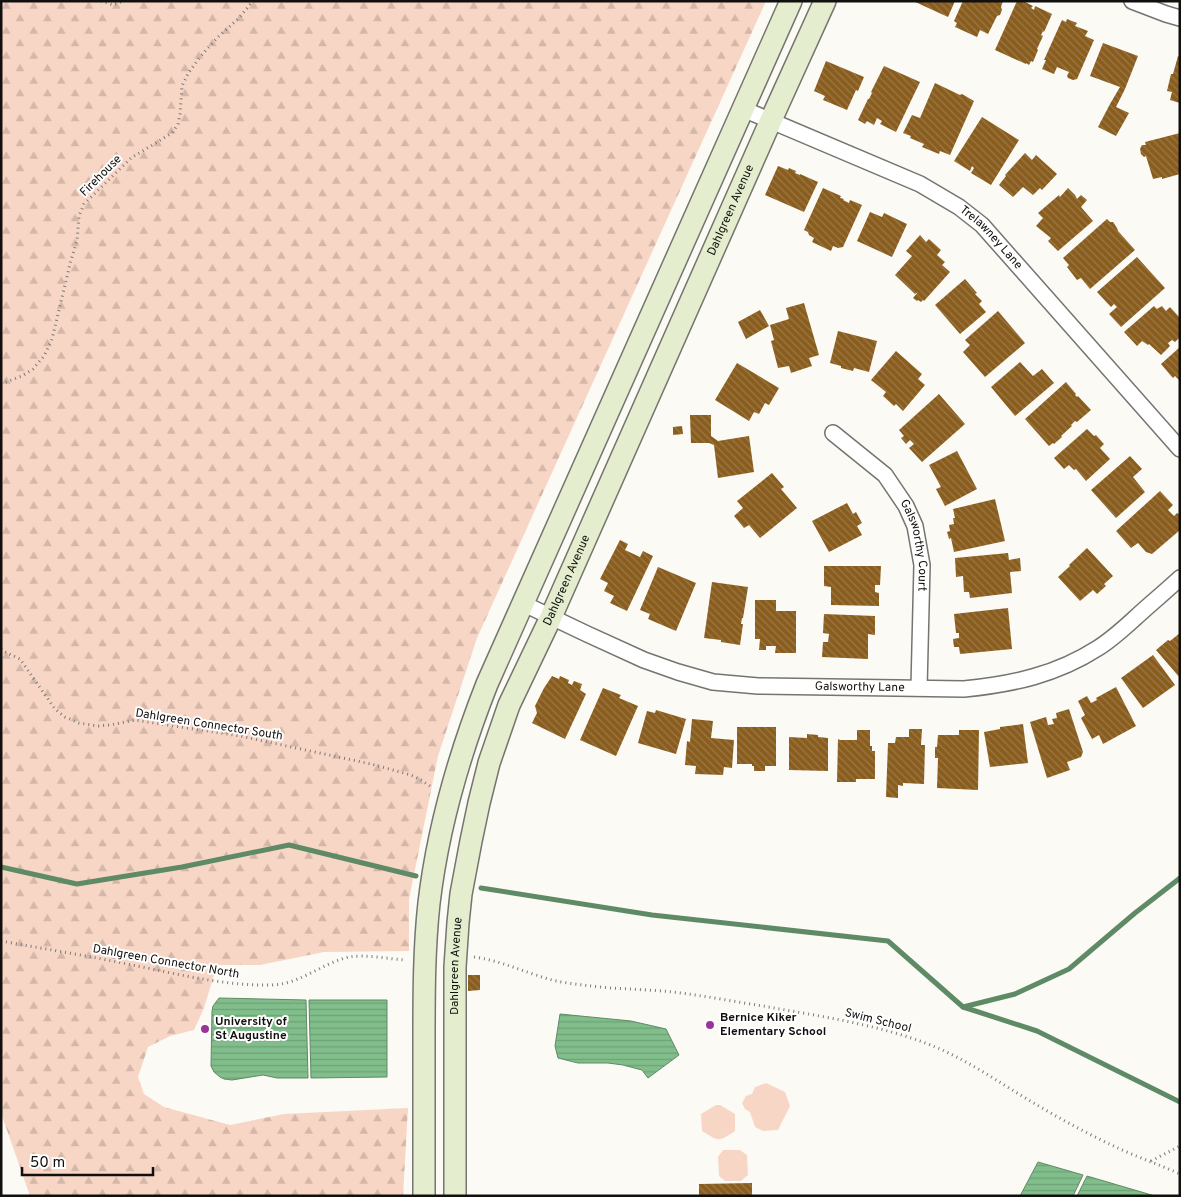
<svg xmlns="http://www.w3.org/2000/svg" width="1181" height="1197" font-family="Overpass,sans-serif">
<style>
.green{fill:#f8d6c6}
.forest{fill:url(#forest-firs)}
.water{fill:url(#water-rules);stroke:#5f8a66}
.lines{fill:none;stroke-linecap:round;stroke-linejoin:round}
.stream{stroke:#5f8a66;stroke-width:5}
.building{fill:url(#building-back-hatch)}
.street-casing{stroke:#75746f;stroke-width:18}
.secondary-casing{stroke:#75746f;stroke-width:24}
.path{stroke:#7b7a76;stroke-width:3;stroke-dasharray:1 4;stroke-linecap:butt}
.street{stroke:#fff;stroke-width:15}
.secondary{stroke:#e4edcd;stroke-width:21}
.poi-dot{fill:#9a3499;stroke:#fff;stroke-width:2}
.labels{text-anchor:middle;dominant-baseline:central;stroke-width:4;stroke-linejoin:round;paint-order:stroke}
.street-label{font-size:12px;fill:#11100e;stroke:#fff}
.poi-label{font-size:12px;font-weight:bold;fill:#11100e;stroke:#fff;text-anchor:start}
</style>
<defs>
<pattern id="forest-firs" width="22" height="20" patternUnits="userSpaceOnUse" patternTransform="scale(1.25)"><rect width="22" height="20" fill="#f8d6c6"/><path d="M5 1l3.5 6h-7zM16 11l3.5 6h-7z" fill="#d4b7a9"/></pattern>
<pattern id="water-rules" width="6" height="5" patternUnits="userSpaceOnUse" patternTransform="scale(1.25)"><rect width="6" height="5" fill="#81be8b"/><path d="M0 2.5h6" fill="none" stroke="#6ea277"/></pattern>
<pattern id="building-back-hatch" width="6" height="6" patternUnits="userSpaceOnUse" patternTransform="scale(1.25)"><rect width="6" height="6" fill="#8a5d1d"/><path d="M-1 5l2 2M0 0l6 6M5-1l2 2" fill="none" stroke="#98784b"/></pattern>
</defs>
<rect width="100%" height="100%" fill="#fbfaf4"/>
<g class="green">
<polygon points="766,1083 785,1092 790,1106 778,1130 763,1131 755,1127 750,1112 745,1109 742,1103 746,1096 752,1094 755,1087"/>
<path d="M716 1105H720L735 1114V1131C718 1142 720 1142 702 1131L701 1114Z"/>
<polygon points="723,1150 740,1150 747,1155 748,1175 741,1181 725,1181 719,1176 718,1157"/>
</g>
<polygon class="forest" points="1,1 766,1 477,638 438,756 409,899 409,951 324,952 260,965 217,965 204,1008 194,1030 170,1036 148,1047 138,1077 144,1094 164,1107 230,1125 284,1114 408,1108 403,1196 30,1196 1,1113"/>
<g class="water">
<polygon points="219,998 306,1000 308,1078 277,1078 263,1075 232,1080 224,1079 220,1077 214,1072 211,1066 212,1011 213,1006"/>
<polygon points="309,1000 387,1000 387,1077 311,1078"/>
<polygon points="560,1014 631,1021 666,1029 679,1055 648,1078 642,1070 623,1065 608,1063 578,1063 558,1058 555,1046"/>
<polygon points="1038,1162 1083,1175 1073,1196 1020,1196"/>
<polygon points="1087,1176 1155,1196 1077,1196"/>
</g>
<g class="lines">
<g class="stream">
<polyline points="1,867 77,884 182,867 289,845 416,876"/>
<polyline points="481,888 652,915 888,941 963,1007 1037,1031 1180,1102"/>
<polyline points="963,1007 1015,994 1069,969 1135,913 1180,878"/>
</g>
</g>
<g class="building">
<polygon points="913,1 955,1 948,17"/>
<polygon points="963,1 1003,1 1001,7 1002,10 1000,15 997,16 988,34 980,30 977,37 955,27 957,23 954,21"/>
<polygon points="1017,1 1023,1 1033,6 1031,8 1034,10 1035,6 1052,14 1044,32 1043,31 1041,35 1043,36 1037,49 1038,50 1033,62 1031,61 1029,65 1026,63 1026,64 995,50"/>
<polygon points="1067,19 1077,23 1075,26 1088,31 1085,36 1094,40 1077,79 1073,80 1068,78 1067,76 1069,72 1057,67 1054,74 1042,69 1046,60 1044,60 1062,20 1066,22"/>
<polygon points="1103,43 1138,56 1125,89 1116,107 1129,113 1116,136 1098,127 1110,104 1120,87 1090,76"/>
<polygon points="1178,56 1180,57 1180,103 1170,100 1172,92 1167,91 1171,74 1173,74"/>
<polygon points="826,61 864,77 858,91 856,90 847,110 823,100 825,96 814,91"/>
<polygon points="884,66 920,82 896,132 880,124 882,121 877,118 874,125 867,121 865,124 858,120 868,99 869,99 872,93 871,92"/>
<polygon points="935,83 960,95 962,94 974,101 950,155 940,151 939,154 922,147 924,144 910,138 911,136 903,133 912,115 920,118"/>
<polygon points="982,117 1019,140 991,185 971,173 974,168 972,166 970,171 954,161"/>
<polygon points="1180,133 1180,174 1162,179 1162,177 1153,179 1146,156 1144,157 1141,154 1140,149 1142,145 1146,145 1145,142"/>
<polygon points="1025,153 1032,160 1036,155 1057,174 1042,190 1040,188 1033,195 1023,187 1013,197 999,185 1006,176 1005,175"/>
<polygon points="778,166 788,170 789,168 796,171 795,173 800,175 800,174 818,182 804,212 765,195"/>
<polygon points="823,188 841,196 840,198 844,199 843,200 849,203 850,200 862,205 843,247 838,248 833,246 831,251 812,242 814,238 809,235 808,232 804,230"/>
<polygon points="1068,188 1075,195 1077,199 1081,195 1087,200 1081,207 1093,221 1058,251 1048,241 1051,238 1036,226 1043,218 1038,213 1059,195 1060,197"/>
<polygon points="870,212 882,217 884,213 907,224 892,257 857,241"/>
<polygon points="1107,219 1110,222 1113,222 1117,228 1118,231 1135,250 1090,289 1081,278 1077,280 1067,267 1069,265 1063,258"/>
<polygon points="920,235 926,242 929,239 941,250 937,255 945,262 942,265 950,272 924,301 923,300 921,302 918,300 917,301 913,298 918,292 915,294 895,275 912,256 906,251"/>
<polygon points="1137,257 1165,288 1121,327 1109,314 1117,307 1114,304 1111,307 1097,292"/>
<polygon points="965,279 977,293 975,294 982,301 979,304 986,312 960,334 935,305"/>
<polygon points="804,303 819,355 809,358 812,366 791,373 789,366 778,368 771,341 774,340 770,325 789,319 786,308"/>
<polygon points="1154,306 1157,309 1162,306 1166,311 1170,307 1180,318 1180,337 1175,342 1172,340 1168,343 1170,346 1161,355 1149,344 1148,345 1142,341 1137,346 1124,332"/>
<polygon points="760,310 769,326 746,339 738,322"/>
<polygon points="998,311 1025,343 985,377 963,352 970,345 965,340"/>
<polygon points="838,331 877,341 869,372 854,368 853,371 841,368 841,366 830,363"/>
<polygon points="1180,347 1180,381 1175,376 1173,378 1172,377 1161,364"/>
<polygon points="896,351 922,374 918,379 925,385 903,411 896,404 894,406 883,396 886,392 871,380"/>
<polygon points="1020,362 1033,376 1042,369 1054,383 1015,416 991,387"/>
<polygon points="737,363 779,388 769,405 765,403 759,414 754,412 749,421 715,400"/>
<polygon points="1066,382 1076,394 1075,395 1077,397 1078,396 1091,410 1077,422 1075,421 1071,425 1072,426 1061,436 1062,437 1054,444 1053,443 1049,446 1025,419"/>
<polygon points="939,394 965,424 922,462 909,448 914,444 910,440 906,444 901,438 904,436 899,430"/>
<polygon points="690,415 711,415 711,436 718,441 749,436 754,472 718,478 714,445 709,443 691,443"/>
<polygon points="682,426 683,434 673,435 673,427"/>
<polygon points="1087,429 1094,436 1096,435 1104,444 1100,448 1110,459 1086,481 1076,469 1074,470 1069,465 1064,469 1054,458"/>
<polygon points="957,451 977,489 945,506 936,489 941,487 929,465"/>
<polygon points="1130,456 1142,469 1133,477 1145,492 1116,518 1091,490"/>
<polygon points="772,473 784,487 781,489 797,508 760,538 749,525 744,528 734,516 743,508 737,501"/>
<polygon points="1160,491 1173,505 1168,510 1174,516 1177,513 1180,515 1180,530 1152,554 1146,552 1138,543 1131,548 1116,531"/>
<polygon points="995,499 1005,541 954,552 951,538 949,539 947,532 950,531 949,525 954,524 953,518 955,518 953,509"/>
<polygon points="847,503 853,514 856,512 862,523 857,526 862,535 829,552 812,521"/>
<polygon points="620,540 628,544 625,550 640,557 643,551 653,556 627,611 610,603 614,596 604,591 608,583 600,579"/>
<polygon points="1087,548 1113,576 1104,584 1106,586 1097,594 1093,590 1080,601 1058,577 1070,566 1069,565"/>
<polygon points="1008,553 1009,560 1020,558 1021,571 1010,572 1012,593 970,598 969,592 964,592 963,576 956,577 955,558"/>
<polygon points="824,566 881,566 880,585 875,585 875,592 879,593 879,606 831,605 831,587 824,586"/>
<polygon points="658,567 696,583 676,631 648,619 650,614 640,610"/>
<polygon points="712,582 748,587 743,618 742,618 741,624 743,624 740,645 721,642 721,640 704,638"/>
<polygon points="755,600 776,600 776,611 796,611 796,653 775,653 776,646 766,646 766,650 759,650 760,639 755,639"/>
<polygon points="1008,608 1012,649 960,654 959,647 954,647 953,639 959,638 959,633 956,633 954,614"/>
<polygon points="824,614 875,616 875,635 868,634 868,659 822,657 823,642 828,642 829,634 823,633"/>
<polygon points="1180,633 1180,678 1156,650 1168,640 1170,641"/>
<polygon points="1153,655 1175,685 1143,708 1121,678"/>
<polygon points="552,676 559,679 560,676 569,680 568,683 572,685 574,681 582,684 580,690 586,694 565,739 532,723 537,713 535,706 544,688"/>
<polygon points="1116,687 1136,726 1103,744 1099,735 1092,739 1081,718 1085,715 1078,701 1087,696 1091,703 1097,700 1096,698"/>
<polygon points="603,688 621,695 619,698 638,706 616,756 580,740"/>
<polygon points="1069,709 1083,752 1081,757 1067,762 1070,770 1047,778 1030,722 1046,717 1048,725 1054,724 1052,719 1057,718 1056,713"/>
<polygon points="656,710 686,719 676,754 638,743 647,711 655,713"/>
<polygon points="692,719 713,721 711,738 734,740 732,768 724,767 723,775 695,774 696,766 685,765 687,741 690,742"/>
<polygon points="1023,724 1028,763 990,767 984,732 1000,729 1000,727"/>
<polygon points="737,727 776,727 776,766 765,766 765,771 754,771 754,766 752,766 752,764 737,764"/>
<polygon points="909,729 922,729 921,745 925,745 924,784 903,783 903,786 898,785 898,798 886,797 888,743 895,743 896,737 909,737"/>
<polygon points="857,730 870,730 870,746 872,746 872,751 875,751 875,779 856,779 856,782 837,782 838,739 840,740 857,740"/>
<polygon points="959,730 979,730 978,790 937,788 938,758 935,758 935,747 937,747 938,735 959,735"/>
<polygon points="807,734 818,735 818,737 828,738 828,771 789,770 789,737 807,738"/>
<polygon points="468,975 480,975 480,990 468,991"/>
<polygon points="752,1183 752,1196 699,1196 699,1184"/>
</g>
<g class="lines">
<defs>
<g id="street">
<polyline points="1132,1 1166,14 1180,18"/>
<path id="s1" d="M743 109 920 184 959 207 982 225 1180 449"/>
<path id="s2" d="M833 433 885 475 906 506 915 526 922 565 919 688"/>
<path id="s3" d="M522 603 587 634 644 660 678 672 713 682 758 686 964 689C1013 684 1056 675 1098 648 1111 640 1123 629 1134 619 1149 605 1165 592 1180 578"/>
</g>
<g id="secondary">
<path d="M424 1196C424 1144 424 1092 424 1040 424 994 424 949 429 903 438 827 459 755 487 684L791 1"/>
<path id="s4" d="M455 1196V967L458 923 461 894 471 841 479 803 489 763 509 705 551 617 771 120 825 1"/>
</g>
</defs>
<use href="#street" class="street-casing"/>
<use href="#secondary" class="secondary-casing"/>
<g class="path">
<polyline points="101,1 113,5 123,1"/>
<polyline points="1,384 22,376 33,369 44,356 52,339 71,260 77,241 79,216 84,204 131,158 172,133 178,124 180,114 182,86 189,72 200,57 218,37 239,18 253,1"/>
<polyline points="1,649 5,652 20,659 55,709 65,717 79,723 98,726 110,725 135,720 240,736 371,764 411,775 421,780 433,788"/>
<path d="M1 941C45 949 89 956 132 965 178 974 224 986 271 985 299 985 322 963 349 957 366 954 388 959 406 960"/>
<path d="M474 957C497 960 517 969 539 976 555 982 574 984 591 986 614 989 638 989 662 991 696 994 730 1001 763 1006 818 1016 876 1024 928 1044 967 1059 1001 1084 1037 1105 1064 1121 1092 1136 1120 1149 1140 1158 1160 1165 1180 1174"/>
<polyline points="1151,1161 1180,1146"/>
</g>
<use href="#street" class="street"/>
<use href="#secondary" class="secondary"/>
</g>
<g class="poi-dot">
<circle cx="710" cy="1025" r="5"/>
<circle cx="205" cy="1029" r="5"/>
</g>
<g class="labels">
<g class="street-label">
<text transform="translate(101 176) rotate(-45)">Firehouse</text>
<text stroke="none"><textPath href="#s4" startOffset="1040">Dahlgreen Avenue</textPath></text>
<text stroke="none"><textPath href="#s1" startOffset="282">Trelawney Lane</textPath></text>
<text stroke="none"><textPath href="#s2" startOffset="145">Galsworthy Court</textPath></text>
<text stroke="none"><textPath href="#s4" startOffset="635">Dahlgreen Avenue</textPath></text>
<text stroke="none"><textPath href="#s3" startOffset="354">Galsworthy Lane</textPath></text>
<text transform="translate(209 725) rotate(9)">Dahlgreen Connector South</text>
<text transform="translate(166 962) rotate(10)">Dahlgreen Connector North</text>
<text stroke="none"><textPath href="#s4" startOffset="230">Dahlgreen Avenue</textPath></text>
<text transform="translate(878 1021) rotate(14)">Swim School</text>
</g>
<g class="poi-label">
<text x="720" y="1018">Bernice Kiker<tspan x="720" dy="14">Elementary School</tspan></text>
<text x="215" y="1022">University of<tspan x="215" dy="14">St Augustine</tspan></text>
</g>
</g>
<rect width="1181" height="1197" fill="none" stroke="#11100e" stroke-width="5"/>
<path d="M22 1167v8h131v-8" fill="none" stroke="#11100e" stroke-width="2.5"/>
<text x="30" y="1167" font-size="15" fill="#11100e" stroke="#ffffff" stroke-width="4" paint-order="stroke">50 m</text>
</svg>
